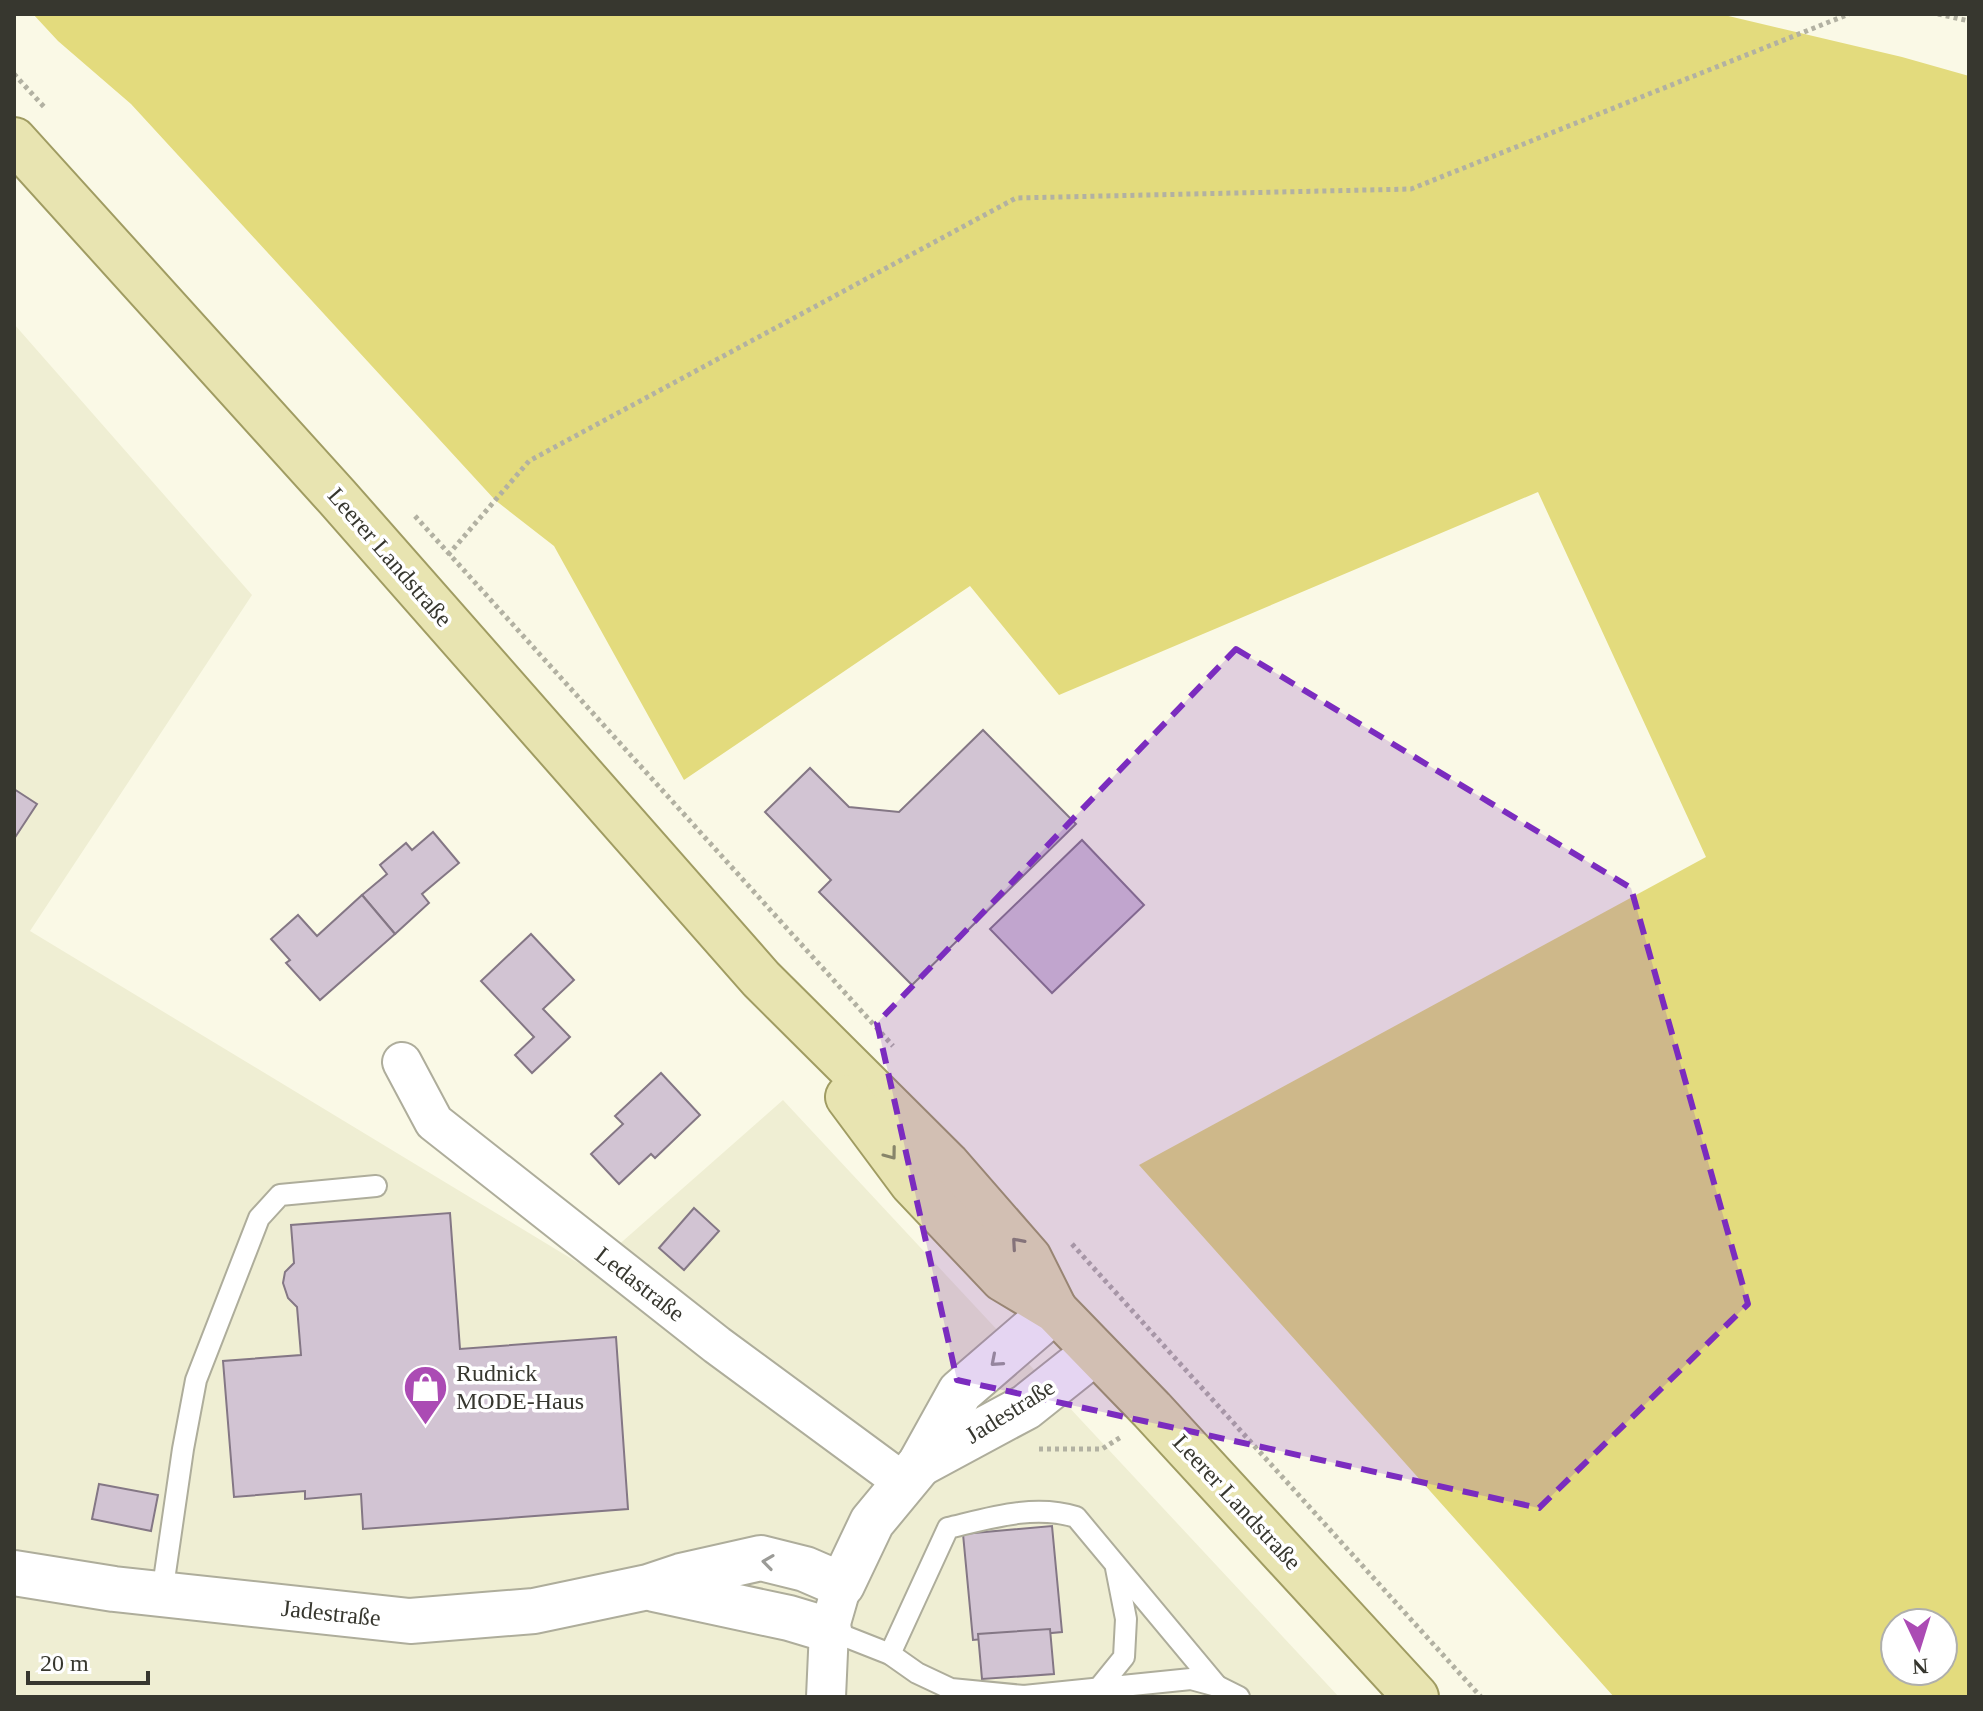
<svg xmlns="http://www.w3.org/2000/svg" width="1983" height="1711" font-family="'Times New Roman',serif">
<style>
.built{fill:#efeed3}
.green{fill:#e3db7d;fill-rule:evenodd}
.building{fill:#d2c4d3;stroke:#847785;stroke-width:2}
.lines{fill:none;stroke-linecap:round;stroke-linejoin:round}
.service-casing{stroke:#aead9b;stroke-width:24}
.minor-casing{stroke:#aead9b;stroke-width:42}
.tertiary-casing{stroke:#aead9b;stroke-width:48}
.primary-casing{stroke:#a09c62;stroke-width:48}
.path{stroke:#b2b1a2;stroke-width:5;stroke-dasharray:4 4;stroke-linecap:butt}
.service{stroke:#fff;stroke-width:20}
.minor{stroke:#fff;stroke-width:38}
.tertiary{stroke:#fff;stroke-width:44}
.primary{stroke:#e8e4b1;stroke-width:44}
.oneway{stroke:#87856a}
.oneway2{stroke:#9b9b97}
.marked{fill:#7b2cbf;fill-opacity:0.2;stroke:#7b2cbf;stroke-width:6;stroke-dasharray:16 10;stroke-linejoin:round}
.labels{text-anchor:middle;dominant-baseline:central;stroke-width:7;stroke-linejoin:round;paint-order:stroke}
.street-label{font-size:24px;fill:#37372f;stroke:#fff}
.poi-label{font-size:24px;fill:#37372f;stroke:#fff;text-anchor:start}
</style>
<rect width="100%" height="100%" fill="#faf9e6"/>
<polygon class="built" points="14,324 252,595 30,931 590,1270 783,1100 1339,1697 14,1697"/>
<path class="green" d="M33 14H1720L1902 57 1969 76V1697H1614L1139 1165 1706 857 1538 492 1059 695 970 586 684 780 554 546 495 500 131 104 58 41ZM1895 1623H1943V1671H1895Z"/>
<g class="building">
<polygon points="983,730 1076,824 912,985 819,892 831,880 765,812 810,768 849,807 899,812"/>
<polygon points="14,789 37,804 14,839"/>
<polygon points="433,832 459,863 422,894 429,903 395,934 362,895 387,874 380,865 406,843 412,850"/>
<polygon points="1082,840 1144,905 1052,993 990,929"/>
<polygon points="362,895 395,934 320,1000 286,963 290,960 271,939 298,915 317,936"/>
<polygon points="531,934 574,980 543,1009 570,1037 532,1073 515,1055 534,1037 481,981"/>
<polygon points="661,1073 700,1115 655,1158 651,1154 619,1184 591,1154 623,1124 615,1116"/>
<polygon points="694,1208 719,1231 684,1270 659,1248"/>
<polygon points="450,1213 460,1349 616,1337 628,1509 363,1529 361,1494 305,1499 305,1491 234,1497 223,1361 301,1355 297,1307 288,1298 283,1283 285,1272 294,1263 291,1225"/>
<polygon points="99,1484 158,1495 151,1531 92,1519"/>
<polygon points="1052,1526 1062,1632 973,1640 963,1534"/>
<polygon points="1050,1629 1054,1674 982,1679 978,1634"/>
</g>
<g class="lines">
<defs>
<g id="service">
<polyline points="162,1594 183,1449 196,1380 259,1218 280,1195 376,1186"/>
<polyline points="829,1630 890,1654 917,1673 951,1689 1024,1696 1191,1679 1217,1686 1239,1697"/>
<path d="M890 1654 948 1528C990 1518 1034 1504 1076 1517L1217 1686"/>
<polyline points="1098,1689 1124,1657 1126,1619 1116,1568"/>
</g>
<g id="minor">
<polyline points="402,1062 434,1122 717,1345 903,1482"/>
<polyline points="826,1697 829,1630 842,1585"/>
</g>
<g id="tertiary">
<polyline points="920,1464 1026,1407 1095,1352"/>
<polyline points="14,1573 114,1589 410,1621 534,1611 648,1587 681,1576 761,1558 805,1569 842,1585 872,1522 920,1464 960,1392 1055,1310"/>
<polyline points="654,1589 789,1618 829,1630"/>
</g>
<g id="primary">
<polyline points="14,140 337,497 761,979 947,1164 1029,1258 1055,1310"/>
<polyline points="848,1097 912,1183 1003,1279 1055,1310 1152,1410 1416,1697"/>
</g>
</defs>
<use href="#service" class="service-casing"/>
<use href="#minor" class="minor-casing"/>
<use href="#tertiary" class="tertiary-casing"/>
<use href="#primary" class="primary-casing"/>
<g class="path">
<polyline points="1938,14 1969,21"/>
<polyline points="14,74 46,109"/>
<polyline points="415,516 893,1046"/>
<polyline points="448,555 529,461 1016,198 1411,189 1849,14"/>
<polyline points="1072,1244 1481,1697"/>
<polyline points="1039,1449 1102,1449 1121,1437"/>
</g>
<use href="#service" class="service"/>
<use href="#minor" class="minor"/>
<use href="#tertiary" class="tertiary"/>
<use href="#primary" class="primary"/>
</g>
<defs><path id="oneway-chevron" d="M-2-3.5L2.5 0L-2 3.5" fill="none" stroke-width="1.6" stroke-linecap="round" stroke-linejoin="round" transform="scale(2)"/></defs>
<g class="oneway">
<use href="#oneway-chevron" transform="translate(891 1154) rotate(53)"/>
<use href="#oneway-chevron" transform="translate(1017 1243) rotate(-131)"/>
</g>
<g class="oneway2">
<use href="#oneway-chevron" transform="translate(996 1361) rotate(139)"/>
<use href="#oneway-chevron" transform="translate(768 1562) rotate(-172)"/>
</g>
<path class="marked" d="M1236 649 1631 888 1748 1304 1539 1508 957 1380 877 1023Z"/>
<defs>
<symbol id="shop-pin" viewBox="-11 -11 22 30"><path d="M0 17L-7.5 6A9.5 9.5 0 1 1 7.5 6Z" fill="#ab4bb4" stroke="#fff"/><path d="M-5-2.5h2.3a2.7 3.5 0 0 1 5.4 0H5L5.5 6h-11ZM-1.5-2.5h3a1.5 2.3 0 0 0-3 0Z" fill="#fff"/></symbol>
</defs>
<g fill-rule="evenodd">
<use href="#shop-pin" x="400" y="1362" width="51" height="69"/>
</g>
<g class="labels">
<g class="street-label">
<text transform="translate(390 557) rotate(49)">Leerer Landstraße</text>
<text transform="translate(640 1284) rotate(38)">Ledastraße</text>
<text transform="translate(1010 1411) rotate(-32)">Jadestraße</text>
<text transform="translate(1237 1502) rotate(47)">Leerer Landstraße</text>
<text transform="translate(331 1613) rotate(6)">Jadestraße</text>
</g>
<g class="poi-label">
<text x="456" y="1373">Rudnick<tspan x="456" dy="28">MODE-Haus</tspan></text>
</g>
</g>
<rect width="1983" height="1711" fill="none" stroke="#37372f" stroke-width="32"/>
<g transform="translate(1919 1647) rotate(176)"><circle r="38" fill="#ffffff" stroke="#afafac" stroke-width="2"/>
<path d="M0-6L14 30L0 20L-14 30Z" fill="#ab4bb4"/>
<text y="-12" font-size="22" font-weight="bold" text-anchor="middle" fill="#37372f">N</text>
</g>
<path d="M28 1671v12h120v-12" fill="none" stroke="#37372f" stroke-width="4"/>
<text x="40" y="1671" font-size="24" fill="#37372f" stroke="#ffffff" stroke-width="6" paint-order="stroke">20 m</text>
</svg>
